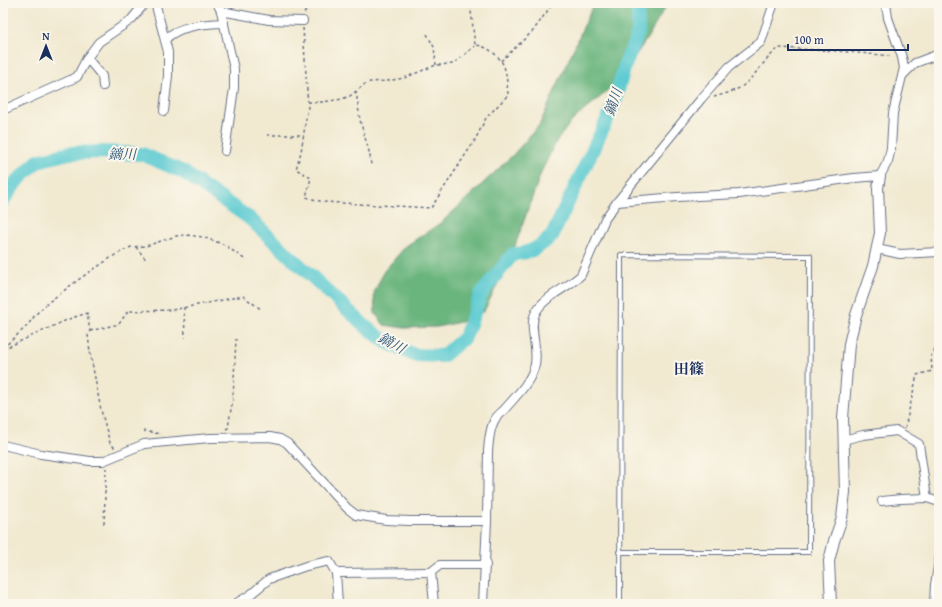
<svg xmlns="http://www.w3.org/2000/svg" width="942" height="607" font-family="'Gentium Book Plus','Noto Serif JP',serif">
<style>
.forest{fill:#6ab57e;stroke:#42726e}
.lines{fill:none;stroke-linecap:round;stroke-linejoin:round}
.river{stroke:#5dcbd1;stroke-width:14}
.service-casing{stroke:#667086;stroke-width:6}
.minor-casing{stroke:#667086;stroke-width:10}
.tertiary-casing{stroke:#667086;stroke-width:12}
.path{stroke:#667086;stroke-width:1.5;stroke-dasharray:3 3;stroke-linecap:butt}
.service{stroke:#fff;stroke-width:4}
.minor{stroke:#fff;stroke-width:8}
.tertiary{stroke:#fff;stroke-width:10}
.labels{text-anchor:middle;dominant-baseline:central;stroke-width:4;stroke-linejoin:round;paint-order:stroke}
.water-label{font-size:14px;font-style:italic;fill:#2c567b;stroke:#fbf7ec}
.quarter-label{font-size:15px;font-weight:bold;fill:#1b2f5e;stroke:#fbf7ec}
</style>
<rect width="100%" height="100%" fill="#fbf7ec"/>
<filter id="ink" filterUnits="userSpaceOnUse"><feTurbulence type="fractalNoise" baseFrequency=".025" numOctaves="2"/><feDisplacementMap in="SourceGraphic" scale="8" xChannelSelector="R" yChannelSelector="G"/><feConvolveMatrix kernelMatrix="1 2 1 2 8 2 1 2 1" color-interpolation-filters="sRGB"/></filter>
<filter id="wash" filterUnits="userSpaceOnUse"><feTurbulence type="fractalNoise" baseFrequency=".012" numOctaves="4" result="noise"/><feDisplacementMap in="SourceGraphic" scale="16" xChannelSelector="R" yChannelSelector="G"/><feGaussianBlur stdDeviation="0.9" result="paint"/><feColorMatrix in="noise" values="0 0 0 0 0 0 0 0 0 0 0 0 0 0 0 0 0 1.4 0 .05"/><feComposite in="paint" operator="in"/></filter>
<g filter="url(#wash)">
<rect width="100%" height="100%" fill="#f1e9d0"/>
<polygon class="forest" points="594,3 668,3 646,40 617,83 573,120 557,140 542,170 511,257 484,311 465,321 437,327 404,328 384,325 375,313 374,293 384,271 406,246 442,222 476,190 513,155 540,124"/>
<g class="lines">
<path class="river" d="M3 201 16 182 38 161 69 153 102 152 142 154 183 172 249 218 366 327 386 342 414 355 443 356 465 337 481 294 513 254C532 253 538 248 552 236L613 107 625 65 638 33V3"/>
</g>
</g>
<g filter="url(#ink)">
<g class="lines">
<defs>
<polyline id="service" points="619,552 809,552 810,256 621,255 620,604"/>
<g id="minor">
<polyline points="153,3 156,6 168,52 168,76 164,111"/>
<polyline points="217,3 221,11 234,69 234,88 225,151"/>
<polyline points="221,11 269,20 303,21"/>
<path d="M165 40C177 25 206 24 224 23"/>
<polyline points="87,58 102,76 103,86"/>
<polyline points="903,75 915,63 939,54"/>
<polyline points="3,110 77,77 87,58 99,42 131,20 145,3"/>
<polyline points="617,202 677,197 739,194 854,178 880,176 888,161 891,148 893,113 904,68 902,57 888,18 886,3"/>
<polyline points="877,249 900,254 939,252"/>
<polyline points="843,440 863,435 897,431 919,444 927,498 939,502"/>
<polyline points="3,445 41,454 90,461 103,461 144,444 210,438 270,437 280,439 287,443 347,508 356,515 386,520 410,521 487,521"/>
<polyline points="882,501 901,499 927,498"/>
<polyline points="336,573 338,604"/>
<polyline points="235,604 250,595 269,579 306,566 329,561 336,573 431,572"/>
<polyline points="434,604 431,572 440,565 486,565"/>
<path d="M483 604 487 521 488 451C489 441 489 431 494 421 496 417 500 413 504 410 515 397 529 384 534 368 540 352 528 329 535 314 542 297 568 288 581 275L605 219 617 202 701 99 729 67 761 42 774 3"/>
<polyline points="934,604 935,585 939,560"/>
</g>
<polyline id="tertiary" points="831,604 829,561 834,541 842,518 845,492 843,418 849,344 856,315 873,266 880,233 878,188 880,176"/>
</defs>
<use href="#service" class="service-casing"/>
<use href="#minor" class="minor-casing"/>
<use href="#tertiary" class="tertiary-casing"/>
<g class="path">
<polyline points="304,13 312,3"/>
<path d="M303 28 308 106 301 152 296 169 311 178 306 197 323 202 431 208 475 140 486 118 508 95C507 85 507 69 501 61 496 53 484 45 475 45L470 3"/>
<polyline points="427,34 434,47 436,65"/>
<polyline points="501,61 533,31 553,3"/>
<polyline points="356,91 360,120 370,155 371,166"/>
<path d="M714 97C724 94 737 91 745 84 757 73 766 58 779 48L837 51 893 56"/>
<polyline points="308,102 323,102 342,99 350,96 365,84 370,82 387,81 404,78 436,65 453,64 475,46"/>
<polyline points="267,135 303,135"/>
<polyline points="136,247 147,261"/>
<polyline points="184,307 185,338"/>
<polyline points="90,331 119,324 128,311 172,310 243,296 262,310"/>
<polyline points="3,348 27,326 36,314 50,301 82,277 115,255 131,247 146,246 176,236 187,235 203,237 225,245 244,259"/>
<polyline points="3,349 69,319 87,313 90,331 88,335 90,352 101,410 110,443 115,448"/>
<polyline points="905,428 917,375 932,371 931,356 939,342"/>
<polyline points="226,429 228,428 233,397 236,339"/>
<polyline points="143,431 161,434"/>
<polyline points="104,524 106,468"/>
</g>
<use href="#service" class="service"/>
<use href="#minor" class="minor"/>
<use href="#tertiary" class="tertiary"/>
</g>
</g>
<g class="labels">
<g class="water-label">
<text transform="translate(613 102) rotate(-71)">鏑川</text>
<text transform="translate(122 154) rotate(1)">鏑川</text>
<text transform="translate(392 343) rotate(29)">鏑川</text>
</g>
<g class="quarter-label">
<text x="689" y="368">田篠</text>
</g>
</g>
<rect width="942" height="607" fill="none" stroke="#fbf7ec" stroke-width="16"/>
<g transform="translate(46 46)" stroke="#fbf7ec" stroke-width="3" paint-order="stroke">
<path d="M0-3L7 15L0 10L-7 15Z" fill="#1b2f5e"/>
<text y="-6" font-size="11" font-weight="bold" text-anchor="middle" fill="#1b2f5e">N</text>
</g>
<path d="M788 44v6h120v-6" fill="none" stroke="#1b2f5e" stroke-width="2"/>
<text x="794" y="44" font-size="12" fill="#1b2f5e" stroke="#fbf7ec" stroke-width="3" paint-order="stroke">100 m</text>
</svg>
